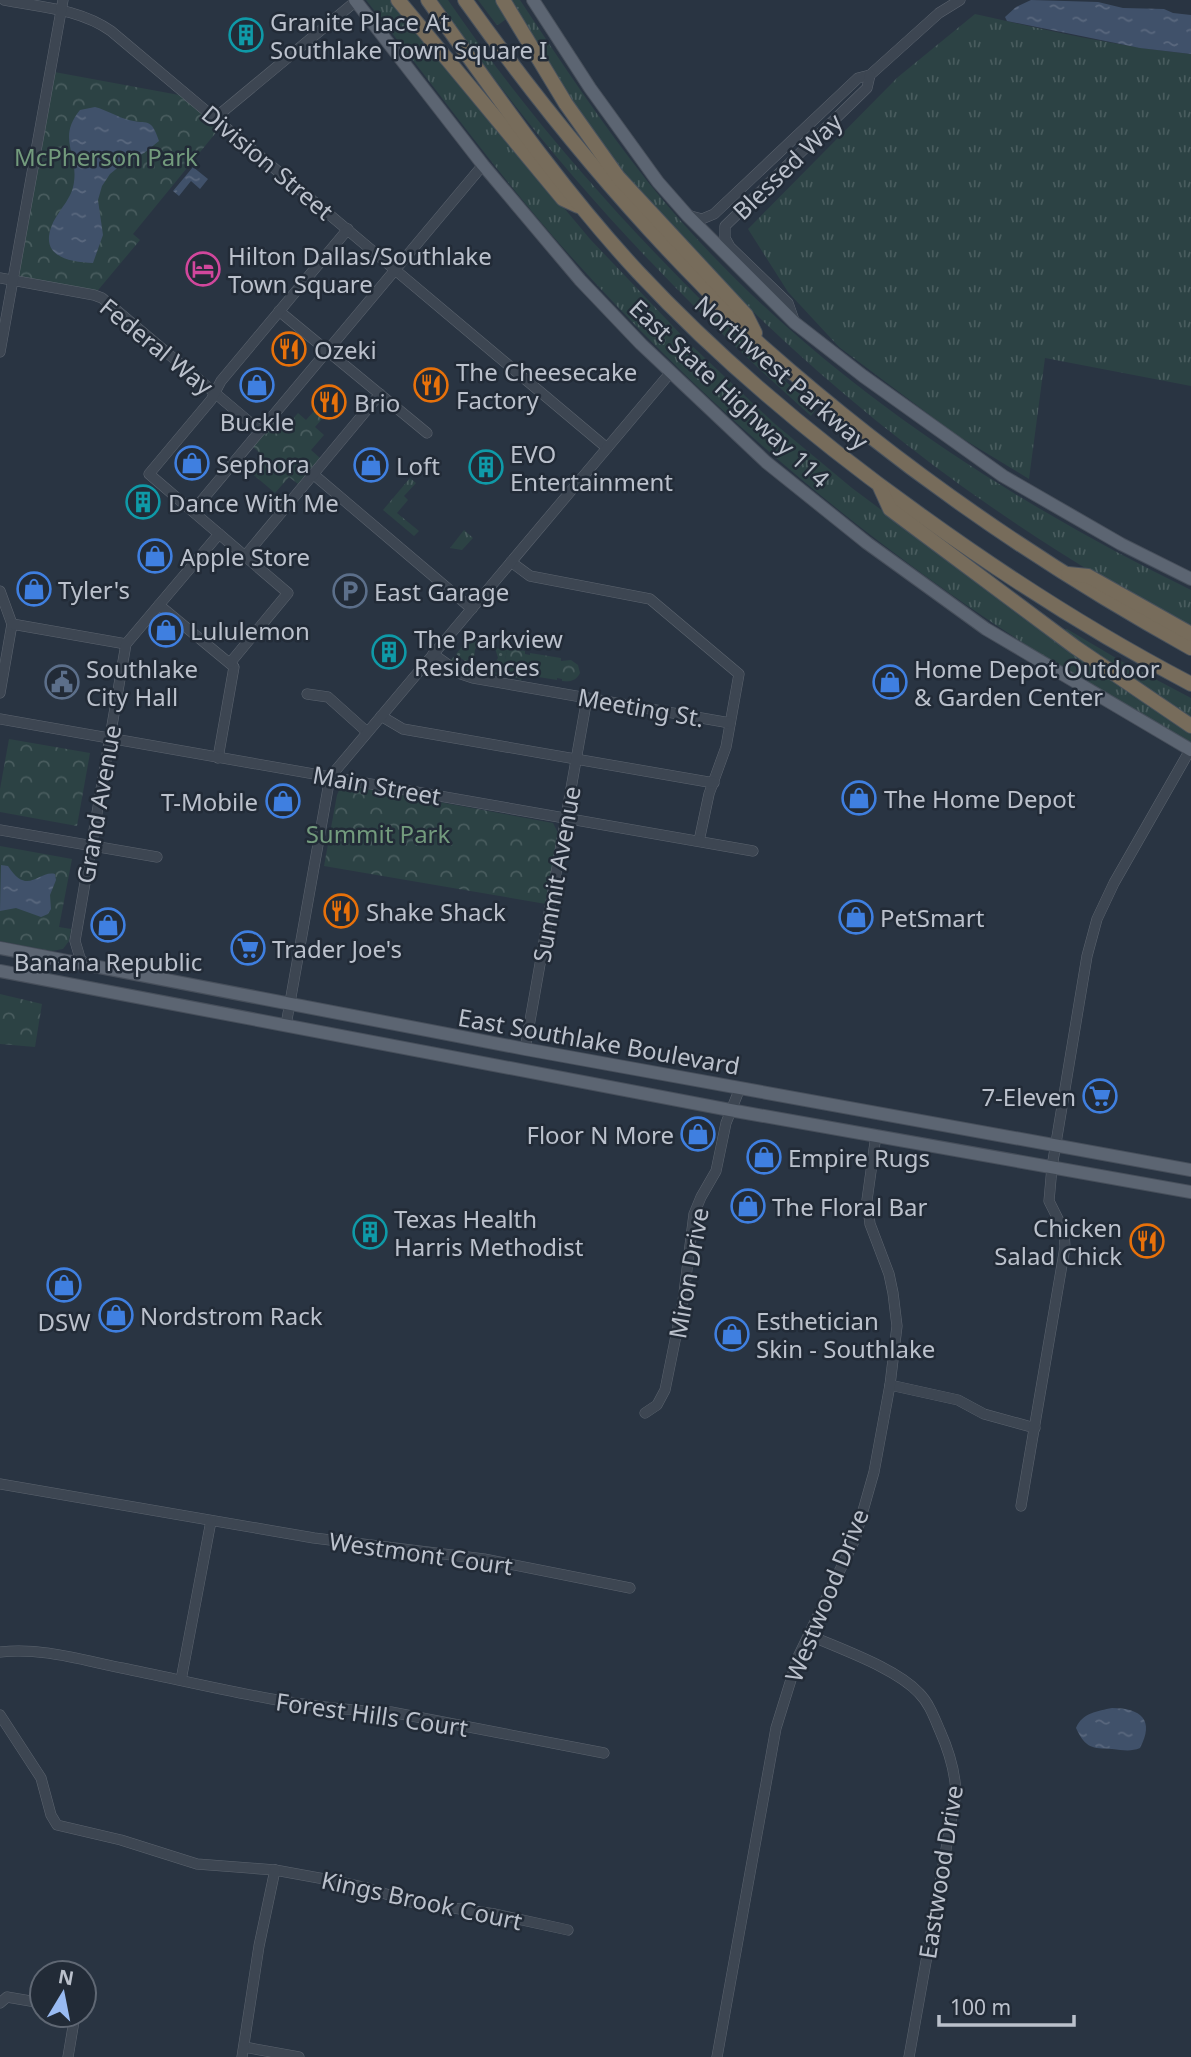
<svg xmlns="http://www.w3.org/2000/svg" width="1191" height="2057" font-family="'Noto Sans',sans-serif">
<style>
.grass{fill:url(#grass-tufts)}
.park{fill:url(#park-crowns)}
.garden{fill:url(#garden-dots)}
.water{fill:url(#water-ripples)}
.lines{fill:none;stroke-linecap:round;stroke-linejoin:round}
.minor-casing{stroke:#5c646f;stroke-width:11}
.major-casing{stroke:#474f5b;stroke-width:14}
.highway-casing{stroke:#48515c;stroke-width:16}
.minor{stroke:#3d4652;stroke-width:10}
.major{stroke:#5c6572;stroke-width:12}
.highway{stroke:#776c5b;stroke-width:14}
.labels{text-anchor:middle;dominant-baseline:central;stroke-width:5;stroke-linejoin:round;paint-order:stroke}
.poi-label{font-size:24px;fill:#bbc1cc;stroke:#222b37;text-anchor:start}
.park-label{font-size:24px;fill:#739b7d;stroke:#222b37}
.street-label{font-size:24px;fill:#bbc1cc;stroke:#222b37}
</style>
<defs>
<pattern id="grass-tufts" width="24" height="20" patternUnits="userSpaceOnUse" patternTransform="scale(1.75)"><rect width="24" height="20" fill="#2c4244"/><path d="M3 7l-1-3M5 7V3M7 7l1-3M15 17l-1-3M17 17v-4M19 17l1-3" fill="none" stroke="#495c5e"/></pattern>
<pattern id="park-crowns" width="20" height="18" patternUnits="userSpaceOnUse" patternTransform="scale(1.75)"><rect width="20" height="18" fill="#2c4244"/><path d="M2 6a3 3 0 1 1 6 0M12 15a3 3 0 1 1 6 0" fill="none" stroke="#495c5e"/></pattern>
<pattern id="garden-dots" width="8" height="8" patternUnits="userSpaceOnUse" patternTransform="scale(1.75)"><rect width="8" height="8" fill="#2c4244"/><path d="M2 2h.1M6 6h.1" fill="none" stroke="#495c5e" stroke-width="1.8" stroke-linecap="round"/></pattern>
<pattern id="water-ripples" width="26" height="14" patternUnits="userSpaceOnUse" patternTransform="scale(1.75)"><rect width="26" height="14" fill="#40516a"/><path d="M2 4q2-2 4 0t4 0M15 11q2-2 4 0t4 0" fill="none" stroke="#5a687e"/></pattern>
</defs>
<rect width="100%" height="100%" fill="#293442"/>
<g class="grass">
<path d="M366 0H390L590 239 688 342 775 424 852 488 943 556 1147 705 1191 731V742C951 613 748 454 566 251 495 171 432 83 366 0Z"/>
<path d="M438 0H448C552 152 680 286 816 409L811 416C671 292 543 155 438 0Z"/>
<polygon points="478,0 499,0 509,17 498,25 496,24"/>
<path d="M510 0H520C561 62 602 124 648 182 790 359 989 491 1191 590V628C1020 538 864 423 727 286 695 254 661 222 633 186 587 127 549 63 510 0Z"/>
<path d="M975 14C1046 30 1119 47 1191 54V386L1045 358 1029 479 955 434 839 347 788 292 748 229 898 77Z"/>
<polygon points="410,478 416,483 404,496 408,500 397,513 419,531 414,536 383,510"/>
<polygon points="464,530 473,538 462,550 450,548"/>
<polygon points="1067,629 1121,661 1191,698 1191,721 1065,634 1064,630"/>
<polygon points="453,657 466,666 476,664 482,670 522,677 521,681 518,678 474,670 473,673 465,671 450,661"/>
</g>
<g class="park">
<polygon points="49,71 190,97 223,124 133,234 140,240 94,295 12,280"/>
<polygon points="314,411 323,418 315,427 324,435 311,450 320,458 298,484 289,477 275,493 249,471 262,455 253,447 275,420 285,428 298,413 306,420"/>
<path d="M509 648 525 651V654L530 655V653L561 658V661L571 660 578 665 580 673C576 681 570 682 562 681V679L557 678V680L526 675V672H522L521 674 505 671 503 669 507 650Z"/>
<polygon points="9,739 90,753 77,826 0,812 0,789"/>
<polygon points="346,785 553,823 558,833 546,904 324,866 337,795 340,788"/>
<polygon points="0,846 72,859 59,927 71,929 69,941 63,949 52,951 0,941"/>
<polygon points="0,994 42,1004 35,1047 0,1044"/>
</g>
<g class="garden">
<polygon points="475,631 485,642 475,649 474,662 467,663 456,654"/>
<polygon points="495,648 507,650 503,670 491,668 498,658"/>
</g>
<g class="water">
<polygon points="1031,0 1098,2 1123,8 1164,9 1173,13 1191,15 1191,54 1140,48 1007,21 1005,17 1016,7"/>
<path d="M95 107C107 110 117 117 129 120 147 125 151 116 159 141L144 153 121 165 110 174 102 186 98 200 103 235 93 263C70 262 39 257 52 225 59 209 72 199 74 182 78 153 57 138 80 110Z"/>
<polygon points="193,167 208,179 200,189 191,181 179,196 173,191"/>
<path d="M1 865 8 866C28 897 38 870 55 874L56 880 50 895 51 909 48 914 41 917 16 908 0 911Z"/>
<path d="M1112 1708C1141 1708 1155 1720 1140 1748 1130 1752 1123 1750 1112 1749 1092 1748 1086 1749 1076 1728 1082 1713 1098 1711 1112 1708Z"/>
</g>
<g class="lines">
<defs>
<g id="minor">
<path d="M4 0C40 7 80 9 111 31L607 448"/>
<polyline points="215,118 356,1"/>
<polyline points="687,215 702,219 714,214 858,78 870,75 939,13 960,0"/>
<polyline points="0,278 94,295 102,298 260,431"/>
<polyline points="279,311 427,433"/>
<polyline points="795,323 788,303 730,247 725,238 725,226 867,88 870,75"/>
<polyline points="0,352 63,0"/>
<polyline points="313,474 472,609"/>
<polyline points="193,511 483,165"/>
<polyline points="245,556 380,394"/>
<polyline points="511,562 530,576 650,599 739,674 726,747 709,794 699,841"/>
<polyline points="0,591 12,624 0,693"/>
<polyline points="159,605 234,667 218,758"/>
<polyline points="12,624 126,644"/>
<polyline points="433,654 461,674 473,678 730,723"/>
<polyline points="230,663 288,593 149,474 211,400 221,381 348,229"/>
<polyline points="307,694 328,697 367,732"/>
<polyline points="381,716 403,729 714,783"/>
<polyline points="0,719 753,851"/>
<polyline points="0,830 157,857"/>
<polyline points="86,965 80,958 75,941 126,644 219,534"/>
<polyline points="286,1025 330,777 671,372"/>
<polyline points="525,1049 587,698"/>
<polyline points="890,1385 958,1400 984,1414 1035,1428"/>
<polyline points="645,1413 657,1405 665,1390 683,1301 694,1214 701,1197 716,1171 726,1123 740,1088"/>
<polyline points="0,1484 314,1538 484,1559 630,1588"/>
<polyline points="1021,1506 1065,1247 1064,1231 1049,1201 1052,1167 1087,956 1097,919 1114,883 1190,750"/>
<path d="M809 1635C840 1649 896 1668 919 1693 929 1703 934 1717 940 1731 949 1751 955 1770 956 1793L909 2057"/>
<path d="M0 1652C41 1647 82 1660 122 1668 211 1686 299 1710 391 1712L604 1753"/>
<polyline points="181,1680 211,1521"/>
<polyline points="0,1715 41,1778 51,1815 57,1825 121,1840 197,1864 275,1870 330,1880 367,1888 411,1902 495,1914 568,1930"/>
<polyline points="0,2003 7,1997 42,2003"/>
<polyline points="244,2047 299,2057"/>
<polyline points="68,2057 75,2015"/>
<polyline points="242,2057 259,1946 275,1870"/>
<polyline points="717,2057 776,1728 798,1657 855,1539 874,1472 890,1385 897,1326 893,1293 889,1274 870,1224 867,1200 876,1135"/>
</g>
<g id="major">
<polyline points="355,0 483,165 580,280 641,344 766,462 867,543 986,629 1191,750"/>
<polyline points="533,0 590,88 658,182 687,215 795,323 863,376 1003,476 1121,544 1191,579"/>
<polyline points="0,948 525,1049 1191,1170"/>
<polyline points="0,971 730,1110 1191,1192"/>
</g>
<g id="highway">
<polyline points="398,0 563,199 578,206"/>
<path d="M428 0C495 93 560 188 638 272 723 363 821 444 922 516 1008 578 1097 635 1191 684"/>
<path d="M465 0C537 101 614 196 701 284 721 305 741 328 764 348 894 463 1039 564 1191 648"/>
<polyline points="503,0 566,104 618,177 746,315 755,333"/>
<polyline points="880,487 890,509 1075,647 1191,726"/>
<polyline points="1068,574 1088,576 1191,634"/>
</g>
</defs>
<use href="#minor" class="minor-casing"/>
<use href="#major" class="major-casing"/>
<use href="#highway" class="highway-casing"/>
<use href="#minor" class="minor"/>
<use href="#major" class="major"/>
<use href="#highway" class="highway"/>
</g>
<defs>
<symbol id="building-ring" viewBox="-11 -11 22 22"><circle r="9.5" fill="#222b37" stroke="#0f9aa8" stroke-width="1.5"/><path d="M-4-6H4V6H1V3H-1V6H-4ZM-2.5-4.3h1.7v1.8h-1.7ZM.8-4.3h1.7v1.8H.8ZM-2.5-1h1.7V.8h-1.7ZM.8-1h1.7V.8H.8Z" fill="#0f9aa8"/></symbol>
<symbol id="hotel-ring" viewBox="-11 -11 22 22"><circle r="9.5" fill="#222b37" stroke="#d1479c" stroke-width="1.5"/><path d="M-6-4.5h1.5V1H6V5H4.5V3h-9V5H-6ZM-4 0a1.8 1.8 0 1 1 3.6 0ZM.5 0V-2.5h3Q6-2.5 6 0Z" fill="#d1479c"/></symbol>
<symbol id="restaurant-ring" viewBox="-11 -11 22 22"><circle r="9.5" fill="#222b37" stroke="#e8710a" stroke-width="1.5"/><path d="M-5-6h1v4h1v-4h1v4h1v-4h1v5L-1.5 .5V6h-2V.5L-5-1ZM5-6V6H3V1.5H1.5Q1.5-4 5-6Z" fill="#e8710a"/></symbol>
<symbol id="shop-ring" viewBox="-11 -11 22 22"><circle r="9.5" fill="#222b37" stroke="#3f7fe0" stroke-width="1.5"/><path d="M-5-2.5h2.3a2.7 3.5 0 0 1 5.4 0H5L5.5 6h-11ZM-1.5-2.5h3a1.5 2.3 0 0 0-3 0Z" fill="#3f7fe0"/></symbol>
<symbol id="parking-ring" viewBox="-11 -11 22 22"><circle r="9.5" fill="#222b37" stroke="#5c6f8a" stroke-width="1.5"/><path d="M-3.5-5.5H1a3.5 3.5 0 0 1 0 7H-1V5.5H-3.5ZM-1-3.4V-.6H.8a1.4 1.4 0 0 0 0-2.8Z" fill="#5c6f8a"/></symbol>
<symbol id="civic-ring" viewBox="-11 -11 22 22"><circle r="9.5" fill="#222b37" stroke="#5c6f8a" stroke-width="1.5"/><path d="M-.6-6.5H3V-4.5H.6V-3L4-1V1h2V6H-6V1h2V-1L-.6-3ZM-1.2 2.5V6h2.4V2.5Z" fill="#5c6f8a"/></symbol>
<symbol id="supermarket-ring" viewBox="-11 -11 22 22"><circle r="9.5" fill="#222b37" stroke="#3f7fe0" stroke-width="1.5"/><path d="M-6-5.5h2.5l.6 2H6L4.5 2H-2.5L-4.4-4H-6ZM-1.5 3.2a1.3 1.3 0 1 0 .1 0ZM3 3.2a1.3 1.3 0 1 0 .1 0Z" fill="#3f7fe0"/></symbol>
</defs>
<g fill-rule="evenodd">
<use href="#building-ring" x="227" y="16" width="38" height="38"/>
<use href="#hotel-ring" x="184" y="250" width="38" height="38"/>
<use href="#restaurant-ring" x="270" y="330" width="38" height="38"/>
<use href="#shop-ring" x="238" y="366" width="38" height="38"/>
<use href="#restaurant-ring" x="412" y="366" width="38" height="38"/>
<use href="#restaurant-ring" x="310" y="383" width="38" height="38"/>
<use href="#shop-ring" x="173" y="444" width="38" height="38"/>
<use href="#shop-ring" x="352" y="446" width="38" height="38"/>
<use href="#building-ring" x="467" y="448" width="38" height="38"/>
<use href="#building-ring" x="124" y="483" width="38" height="38"/>
<use href="#shop-ring" x="136" y="537" width="38" height="38"/>
<use href="#shop-ring" x="15" y="570" width="38" height="38"/>
<use href="#parking-ring" x="331" y="572" width="38" height="38"/>
<use href="#shop-ring" x="147" y="611" width="38" height="38"/>
<use href="#building-ring" x="370" y="633" width="38" height="38"/>
<use href="#civic-ring" x="43" y="663" width="38" height="38"/>
<use href="#shop-ring" x="871" y="663" width="38" height="38"/>
<use href="#shop-ring" x="840" y="779" width="38" height="38"/>
<use href="#shop-ring" x="264" y="782" width="38" height="38"/>
<use href="#restaurant-ring" x="322" y="892" width="38" height="38"/>
<use href="#shop-ring" x="837" y="898" width="38" height="38"/>
<use href="#shop-ring" x="89" y="906" width="38" height="38"/>
<use href="#supermarket-ring" x="229" y="929" width="38" height="38"/>
<use href="#supermarket-ring" x="1081" y="1077" width="38" height="38"/>
<use href="#shop-ring" x="679" y="1115" width="38" height="38"/>
<use href="#shop-ring" x="745" y="1138" width="38" height="38"/>
<use href="#shop-ring" x="729" y="1187" width="38" height="38"/>
<use href="#building-ring" x="351" y="1213" width="38" height="38"/>
<use href="#restaurant-ring" x="1128" y="1222" width="38" height="38"/>
<use href="#shop-ring" x="45" y="1266" width="38" height="38"/>
<use href="#shop-ring" x="97" y="1296" width="38" height="38"/>
<use href="#shop-ring" x="713" y="1315" width="38" height="38"/>
</g>
<g class="labels">
<g class="poi-label">
<text x="270" y="21">Granite Place At<tspan x="270" dy="28">Southlake Town Square I</tspan></text>
<text x="228" y="255">Hilton Dallas/Southlake<tspan x="228" dy="28">Town Square</tspan></text>
<text x="314" y="349">Ozeki</text>
<text x="456" y="371">The Cheesecake<tspan x="456" dy="28">Factory</tspan></text>
<text x="354" y="402">Brio</text>
<text x="257" y="421" text-anchor="middle">Buckle</text>
<text x="510" y="453">EVO<tspan x="510" dy="28">Entertainment</tspan></text>
<text x="216" y="463">Sephora</text>
<text x="396" y="465">Loft</text>
<text x="168" y="502">Dance With Me</text>
<text x="180" y="556">Apple Store</text>
<text x="58" y="589">Tyler's</text>
<text x="374" y="591">East Garage</text>
<text x="190" y="630">Lululemon</text>
<text x="414" y="638">The Parkview<tspan x="414" dy="28">Residences</tspan></text>
<text x="86" y="668">Southlake<tspan x="86" dy="28">City Hall</tspan></text>
<text x="914" y="668">Home Depot Outdoor<tspan x="914" dy="28">&amp; Garden Center</tspan></text>
<text x="884" y="798">The Home Depot</text>
<text x="258" y="801" text-anchor="end">T-Mobile</text>
<text x="366" y="911">Shake Shack</text>
<text x="880" y="917">PetSmart</text>
<text x="272" y="948">Trader Joe's</text>
<text x="108" y="961" text-anchor="middle">Banana Republic</text>
<text x="1076" y="1096" text-anchor="end">7-Eleven</text>
<text x="674" y="1134" text-anchor="end">Floor N More</text>
<text x="788" y="1157">Empire Rugs</text>
<text x="772" y="1206">The Floral Bar</text>
<text x="394" y="1218">Texas Health<tspan x="394" dy="28">Harris Methodist</tspan></text>
<text x="1122" y="1227" text-anchor="end">Chicken<tspan x="1122" dy="28">Salad Chick</tspan></text>
<text x="140" y="1315">Nordstrom Rack</text>
<text x="756" y="1320">Esthetician<tspan x="756" dy="28">Skin - Southlake</tspan></text>
<text x="64" y="1321" text-anchor="middle">DSW</text>
</g>
<g class="park-label">
<text x="106" y="156">McPherson Park</text>
<text x="378" y="833">Summit Park</text>
</g>
<g class="street-label">
<text transform="translate(268 162) rotate(40)">Division Street</text>
<text transform="translate(787 166) rotate(-44)">Blessed Way</text>
<text transform="translate(157 346) rotate(39)">Federal Way</text>
<text transform="translate(782 372) rotate(41)">Northwest Parkway</text>
<text transform="translate(730 393) rotate(43)">East State Highway 114</text>
<text transform="translate(641 707) rotate(10)">Meeting St.</text>
<text transform="translate(377 785) rotate(10)">Main Street</text>
<text transform="translate(98 804) rotate(-80)">Grand Avenue</text>
<text transform="translate(556 874) rotate(-80)">Summit Avenue</text>
<text transform="translate(599 1041) rotate(10)">East Southlake Boulevard</text>
<text transform="translate(688 1273) rotate(-80)">Miron Drive</text>
<text transform="translate(421 1553) rotate(8)">Westmont Court</text>
<text transform="translate(826 1595) rotate(-68)">Westwood Drive</text>
<text transform="translate(372 1714) rotate(8)">Forest Hills Court</text>
<text transform="translate(940 1872) rotate(-81)">Eastwood Drive</text>
<text transform="translate(422 1900) rotate(12)">Kings Brook Court</text>
</g>
</g>
<g transform="translate(63 1994) rotate(10)"><circle r="33" fill="#222b37" stroke="#5f6773" stroke-width="2"/>
<path d="M0-5L12 26L0 18L-12 26Z" fill="#99bbf2"/>
<text y="-10" font-size="19" font-weight="bold" text-anchor="middle" fill="#bbc1cc">N</text>
</g>
<path d="M939 2015v10h135v-10" fill="none" stroke="#bbc1cc" stroke-width="3.5"/>
<text x="950" y="2015" font-size="21" fill="#bbc1cc" stroke="#222b37" stroke-width="5" paint-order="stroke">100 m</text>
</svg>
